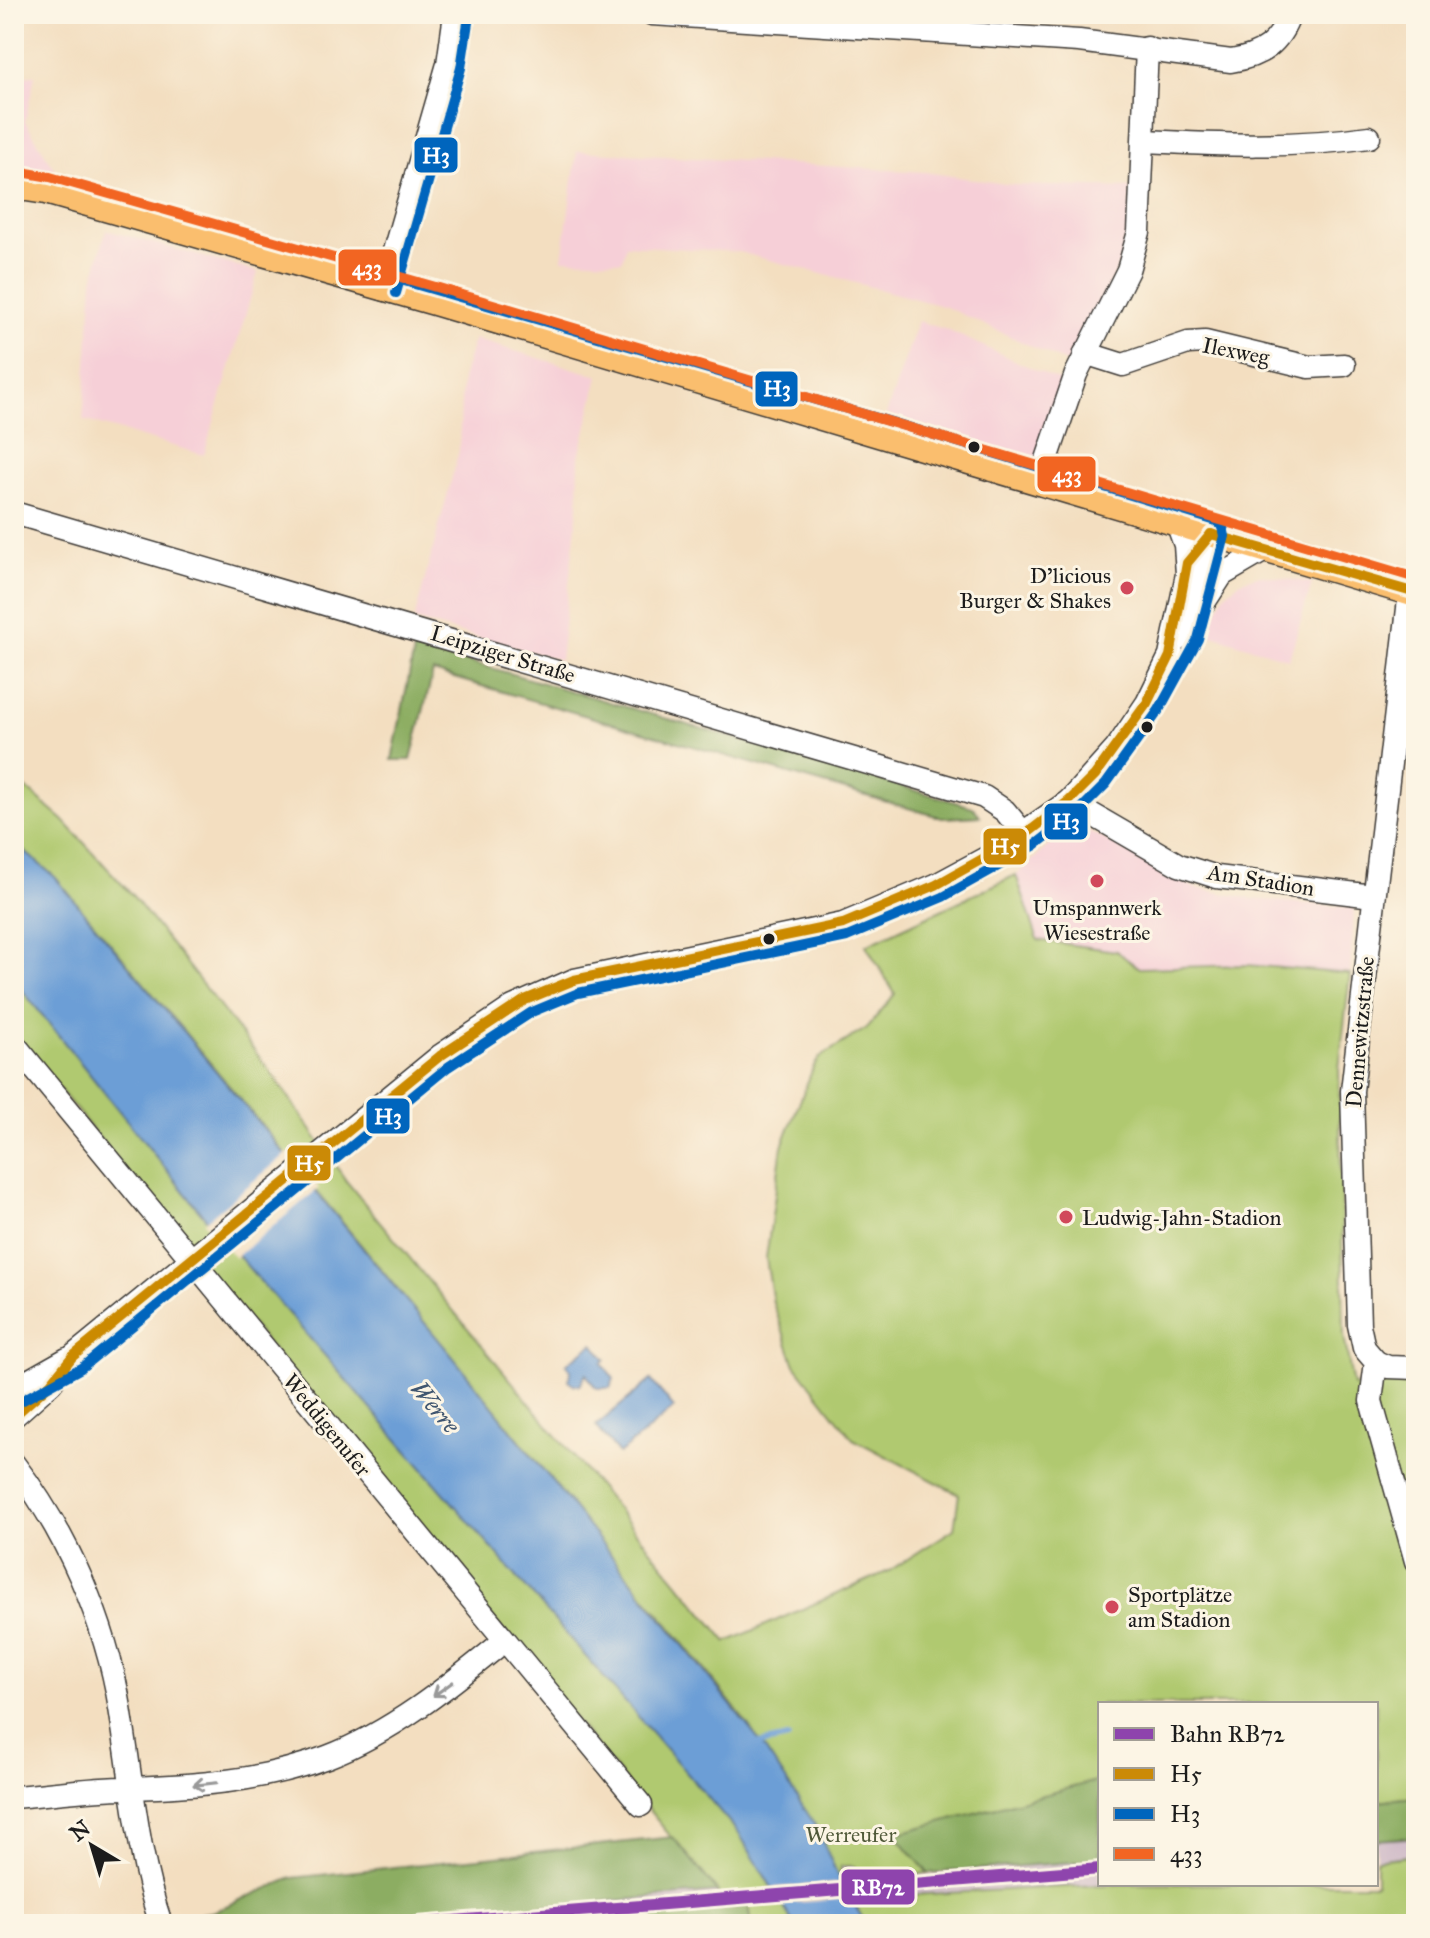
<svg xmlns="http://www.w3.org/2000/svg" width="1430" height="1938" font-family="'IM FELL Great Primer',serif">
<style>
.built{fill:#f6cfd7}
.industrial{fill:#d1bdc9}
.green{fill:#b0c96f;stroke:#667246;stroke-width:2}
.forest{fill:#8cad62;stroke:#54643f;stroke-width:2}
.water{fill:#6c9ed6;stroke:#445d79;stroke-width:2}
.pier{fill:#f3dec0}
.lines{fill:none;stroke-linecap:round;stroke-linejoin:round}
.stream{stroke:#6c9ed6;stroke-width:6}
.minor-casing{stroke:#3c3935;stroke-width:25}
.major-casing{stroke:#3c3935;stroke-width:31}
.minor{stroke:#fff;stroke-width:22}
.major{stroke:#fabe6e;stroke-width:28}
.bus-1-casing{stroke:#fcf5e5;stroke-width:16}
.bus-2-casing{stroke:#fcf5e5;stroke-width:16}
.bus-3-casing{stroke:#fcf5e5;stroke-width:16}
.bus-1{stroke:#cb8a06;stroke-width:10}
.bus-2{stroke:#0065bd;stroke-width:10}
.bus-3{stroke:#f26522;stroke-width:10}
.rail-1-casing{stroke:#fcf5e5;stroke-width:18}
.rail-1{stroke:#8e44ad;stroke-width:12}
.oneway{stroke:#999}
.bus-dot{fill:#1c1c1c;stroke:#fcf5e5;stroke-width:3}
.poi-dot{fill:#d1495b;stroke:#fcf5e5;stroke-width:3}
.labels{text-anchor:middle;dominant-baseline:central;stroke-width:6;stroke-linejoin:round;paint-order:stroke}
.street-label{font-size:22px;fill:#1c1c1c;stroke:#fcf5e5}
.poi-label{font-size:22px;fill:#1c1c1c;stroke:#fcf5e5;text-anchor:start}
.park-label{font-size:22px;fill:#505939;stroke:#fcf5e5}
.water-label{font-size:24px;font-style:italic;fill:#405670;stroke:#fcf5e5}
.line-badge{stroke:#fcf5e5;stroke-width:3}
.badge-label{font-size:22px;text-anchor:middle;font-weight:bold;fill:#fff}
</style>
<rect width="100%" height="100%" fill="#fcf5e5"/>
<filter id="ink" filterUnits="userSpaceOnUse"><feTurbulence type="fractalNoise" baseFrequency=".0125" numOctaves="2"/><feDisplacementMap in="SourceGraphic" scale="16" xChannelSelector="R" yChannelSelector="G"/><feConvolveMatrix kernelMatrix="1 2 1 2 8 2 1 2 1" color-interpolation-filters="sRGB"/></filter>
<filter id="wash" filterUnits="userSpaceOnUse"><feTurbulence type="fractalNoise" baseFrequency=".006" numOctaves="4" result="noise"/><feDisplacementMap in="SourceGraphic" scale="32" xChannelSelector="R" yChannelSelector="G"/><feGaussianBlur stdDeviation="1.8" result="paint"/><feColorMatrix in="noise" values="0 0 0 0 0 0 0 0 0 0 0 0 0 0 0 0 0 1.4 0 .05"/><feComposite in="paint" operator="in"/></filter>
<g filter="url(#wash)">
<rect width="100%" height="100%" fill="#f3dec0"/>
<g class="built">
<polygon points="35,75 25,121 57,173 14,165 14,76"/>
<polygon points="577,151 925,172 1012,185 1131,188 1129,242 1074,366 946,307 739,252 626,245 622,261 562,259"/>
<polygon points="106,230 258,272 204,455 83,420 93,280"/>
<polygon points="918,321 947,330 1067,384 1039,463 886,415"/>
<polygon points="474,339 599,376 579,457 578,508 560,660 414,620 459,451 462,379"/>
<polygon points="1261,575 1312,583 1289,659 1206,633 1225,594 1241,581"/>
<polygon points="1074,823 1195,888 1252,899 1354,908 1350,974 1247,965 1139,968 1116,951 1038,940 1016,875"/>
</g>
<g class="industrial">
<polygon points="1416,1837 1416,1855 1376,1860 1376,1840"/>
<polygon points="1100,1860 1100,1884 1121,1884 851,1898 841,1878 840,1866 854,1865 884,1879"/>
<polygon points="771,1888 749,1906 518,1924 331,1924"/>
</g>
<g class="green">
<path d="M14 778 63 820 132 895 271 1072 347 1182 727 1642 889 1571 954 1529 959 1494 853 1439 795 1365 773 1303 766 1258 782 1146 814 1066 820 1057 867 1028 895 994 866 945 1016 875 1038 940 1116 951 1139 968 1247 965 1350 974 1339 1069 1344 1336 1353 1386 1416 1379V1797L1376 1801V1704H1100V1780L896 1834 928 1873 864 1881 854 1866H841L840 1880C784 1751 682 1645 596 1536 420 1313 237 1095 55 877L14 843Z"/>
<polygon points="14,980 203,1215 738,1832 794,1924 752,1924 749,1906 729,1908 14,1034"/>
<polygon points="1416,1855 1416,1924 866,1924 851,1898 1121,1884 1376,1884 1376,1860"/>
</g>
<g class="forest">
<polygon points="415,646 973,807 980,816 943,818 433,672 411,760 392,760"/>
<polygon points="1100,1780 1100,1860 928,1873 895,1834"/>
<polygon points="1416,1797 1416,1837 1376,1840 1376,1801"/>
<polygon points="673,1837 718,1892 331,1924 182,1924 179,1917 212,1912 292,1878"/>
<polygon points="749,1906 752,1924 518,1924"/>
</g>
<g class="water">
<polygon points="14,843 55,877 453,1357 761,1743 816,1826 841,1883 866,1924 794,1924 738,1832 203,1215 14,980"/>
<polygon points="593,1344 606,1359 602,1363 614,1379 610,1388 596,1388 586,1374 580,1385 572,1384 569,1380 571,1370 566,1364"/>
<polygon points="651,1380 674,1408 619,1454 596,1426"/>
</g>
<g class="pier">
<polygon points="289,1152 319,1188 235,1258 204,1222"/>
<polygon points="841,1872 856,1898 777,1904 766,1888 840,1883"/>
</g>
<g class="lines">
<polyline class="stream" points="756,1745 788,1738"/>
</g>
</g>
<g filter="url(#ink)">
<g class="lines">
<defs>
<g id="minor">
<path d="M652 14 1079 41 1231 61C1262 56 1279 44 1290 14"/>
<path d="M1144 141C1220 145 1293 148 1369 137"/>
<polyline points="383,289 448,64 455,14"/>
<polyline points="1085,353 1123,365 1188,343 1205,342 1309,367 1344,365"/>
<polyline points="1040,480 1076,374 1128,270 1139,232 1147,48"/>
<polyline points="14,513 984,797 1005,811 1025,835"/>
<polyline points="1410,591 1352,1091 1359,1325 1364,1348 1376,1362 1371,1401 1416,1561"/>
<polyline points="1194,602 1211,534"/>
<polyline points="1181,638 1222,575 1265,550"/>
<polyline points="1069,801 1179,865 1217,877 1373,896"/>
<polyline points="14,1044 641,1805"/>
<polyline points="1376,1362 1388,1367 1416,1368"/>
<polyline points="14,1389 67,1359"/>
<polyline points="14,1416 51,1383 72,1357 440,1056 513,1007 574,980 843,924 936,885 988,857 1069,801 1116,749 1147,703 1170,656 1187,574 1185,545 1177,523"/>
<path d="M14 1464C67 1533 106 1622 120 1708 132 1781 137 1854 161 1924"/>
<path d="M14 1797C52 1794 91 1788 129 1788 196 1786 263 1781 327 1757 393 1732 450 1685 504 1641"/>
</g>
<polyline id="major" points="14,185 46,190 435,301 1416,593"/>
</defs>
<use href="#minor" class="minor-casing"/>
<use href="#major" class="major-casing"/>
<use href="#minor" class="minor"/>
<use href="#major" class="major"/>
<defs>
<g id="bus-1">
<polyline points="1211,534 1416,593"/>
<polyline points="14,1416 51,1383 72,1357 440,1056 525,1000 574,980 843,924 936,885 1025,835 1069,801 1095,775 1147,703 1170,656 1187,563 1211,534"/>
</g>
<g id="bus-2">
<polyline points="396,293 461,68 469,16"/>
<polyline points="21,1401 81,1368 448,1067 532,1012 578,993 847,937 943,897 1034,846 1078,812 1106,784 1159,710 1198,639 1225,536 1223,527 1216,521 895,423 387,276"/>
</g>
<polyline id="bus-3" points="16,171 50,177 439,288 1416,578"/>
</defs>
<use href="#bus-1" class="bus-1-casing"/>
<use href="#bus-2" class="bus-2-casing"/>
<use href="#bus-3" class="bus-3-casing"/>
<use href="#bus-1" class="bus-1"/>
<use href="#bus-2" class="bus-2"/>
<use href="#bus-3" class="bus-3"/>
<defs>
<polyline id="rail-1" points="417,1924 1100,1869"/>
</defs>
<use href="#rail-1" class="rail-1-casing"/>
<use href="#rail-1" class="rail-1"/>
</g>
<defs><path id="oneway-shaft" d="M-6 0H5M1.5-3L5.5 0L1.5 3" fill="none" stroke-width="1.6" stroke-linecap="round" stroke-linejoin="round" transform="scale(2)"/></defs>
<g class="oneway">
<use href="#oneway-shaft" transform="translate(443 1689) rotate(144)"/>
<use href="#oneway-shaft" transform="translate(205 1784) rotate(174)"/>
</g>
</g>
<g class="bus-dot">
<circle cx="974" cy="447" r="7"/>
<circle cx="1147" cy="727" r="7"/>
<circle cx="769" cy="939" r="7"/>
</g>
<g class="poi-dot">
<circle cx="1127" cy="588" r="8"/>
<circle cx="1097" cy="881" r="8"/>
<circle cx="1066" cy="1217" r="8"/>
<circle cx="1112" cy="1607" r="8"/>
</g>
<g class="labels">
<g class="street-label">
<text transform="translate(1236 351) rotate(11)">Ilexweg</text>
<text transform="translate(503 654) rotate(17)">Leipziger Straße</text>
<text transform="translate(1261 880) rotate(9)">Am Stadion</text>
<text transform="translate(1360 1032) rotate(-85)">Dennewitzstraße</text>
<text transform="translate(327 1425) rotate(51)">Weddigenufer</text>
</g>
<g class="poi-label">
<text x="1111" y="575" text-anchor="end">D'licious<tspan x="1111" dy="25">Burger &amp; Shakes</tspan></text>
<text x="1097" y="907" text-anchor="middle">Umspannwerk<tspan x="1097" dy="25">Wiesestraße</tspan></text>
<text x="1082" y="1217">Ludwig-Jahn-Stadion</text>
<text x="1128" y="1594">Sportplätze<tspan x="1128" dy="25">am Stadion</tspan></text>
</g>
<g class="park-label">
<text x="851" y="1834">Werreufer</text>
</g>
<g class="water-label">
<text transform="translate(435 1407) rotate(50)">Werre</text>
</g>
</g>
<g class="line-badge">
<rect x="413" y="136" width="46" height="38" rx="8" fill="#0065bd"/>
<rect x="337" y="248" width="61" height="39" rx="8" fill="#f26522"/>
<rect x="754" y="370" width="45" height="38" rx="8" fill="#0065bd"/>
<rect x="1036" y="455" width="61" height="38" rx="8" fill="#f26522"/>
<rect x="1043" y="802" width="46" height="39" rx="8" fill="#0065bd"/>
<rect x="982" y="827" width="46" height="39" rx="8" fill="#cb8a06"/>
<rect x="365" y="1097" width="46" height="38" rx="8" fill="#0065bd"/>
<rect x="286" y="1144" width="46" height="38" rx="8" fill="#cb8a06"/>
<rect x="840" y="1868" width="76" height="38" rx="8" fill="#8e44ad"/>
</g>
<g class="badge-label">
<text x="436" y="163">H3</text>
<text x="367" y="275">433</text>
<text x="777" y="396">H3</text>
<text x="1067" y="482">433</text>
<text x="1066" y="829">H3</text>
<text x="1005" y="854">H5</text>
<text x="388" y="1124">H3</text>
<text x="309" y="1171">H5</text>
<text x="878" y="1895">RB72</text>
</g>
<rect width="1430" height="1938" fill="none" stroke="#fcf5e5" stroke-width="48"/>
<rect x="1098" y="1702" width="280" height="184" fill="#fcf5e5" stroke="#a29e95" stroke-width="2"/>
<rect x="1114" y="1728" width="40" height="12" fill="#8e44ad" stroke="#a29e95" stroke-width="2"/>
<text x="1170" y="1742" font-size="24" fill="#1c1c1c">Bahn RB72</text>
<rect x="1114" y="1768" width="40" height="12" fill="#cb8a06" stroke="#a29e95" stroke-width="2"/>
<text x="1170" y="1782" font-size="24" fill="#1c1c1c">H5</text>
<rect x="1114" y="1808" width="40" height="12" fill="#0065bd" stroke="#a29e95" stroke-width="2"/>
<text x="1170" y="1822" font-size="24" fill="#1c1c1c">H3</text>
<rect x="1114" y="1848" width="40" height="12" fill="#f26522" stroke="#a29e95" stroke-width="2"/>
<text x="1170" y="1862" font-size="24" fill="#1c1c1c">433</text>
<g transform="translate(92 1846) rotate(322)" stroke="#fcf5e5" stroke-width="6" paint-order="stroke">
<path d="M0-6L14 30L0 20L-14 30Z" fill="#1c1c1c"/>
<text y="-12" font-size="22" font-weight="bold" text-anchor="middle" fill="#1c1c1c">N</text>
</g>
</svg>
